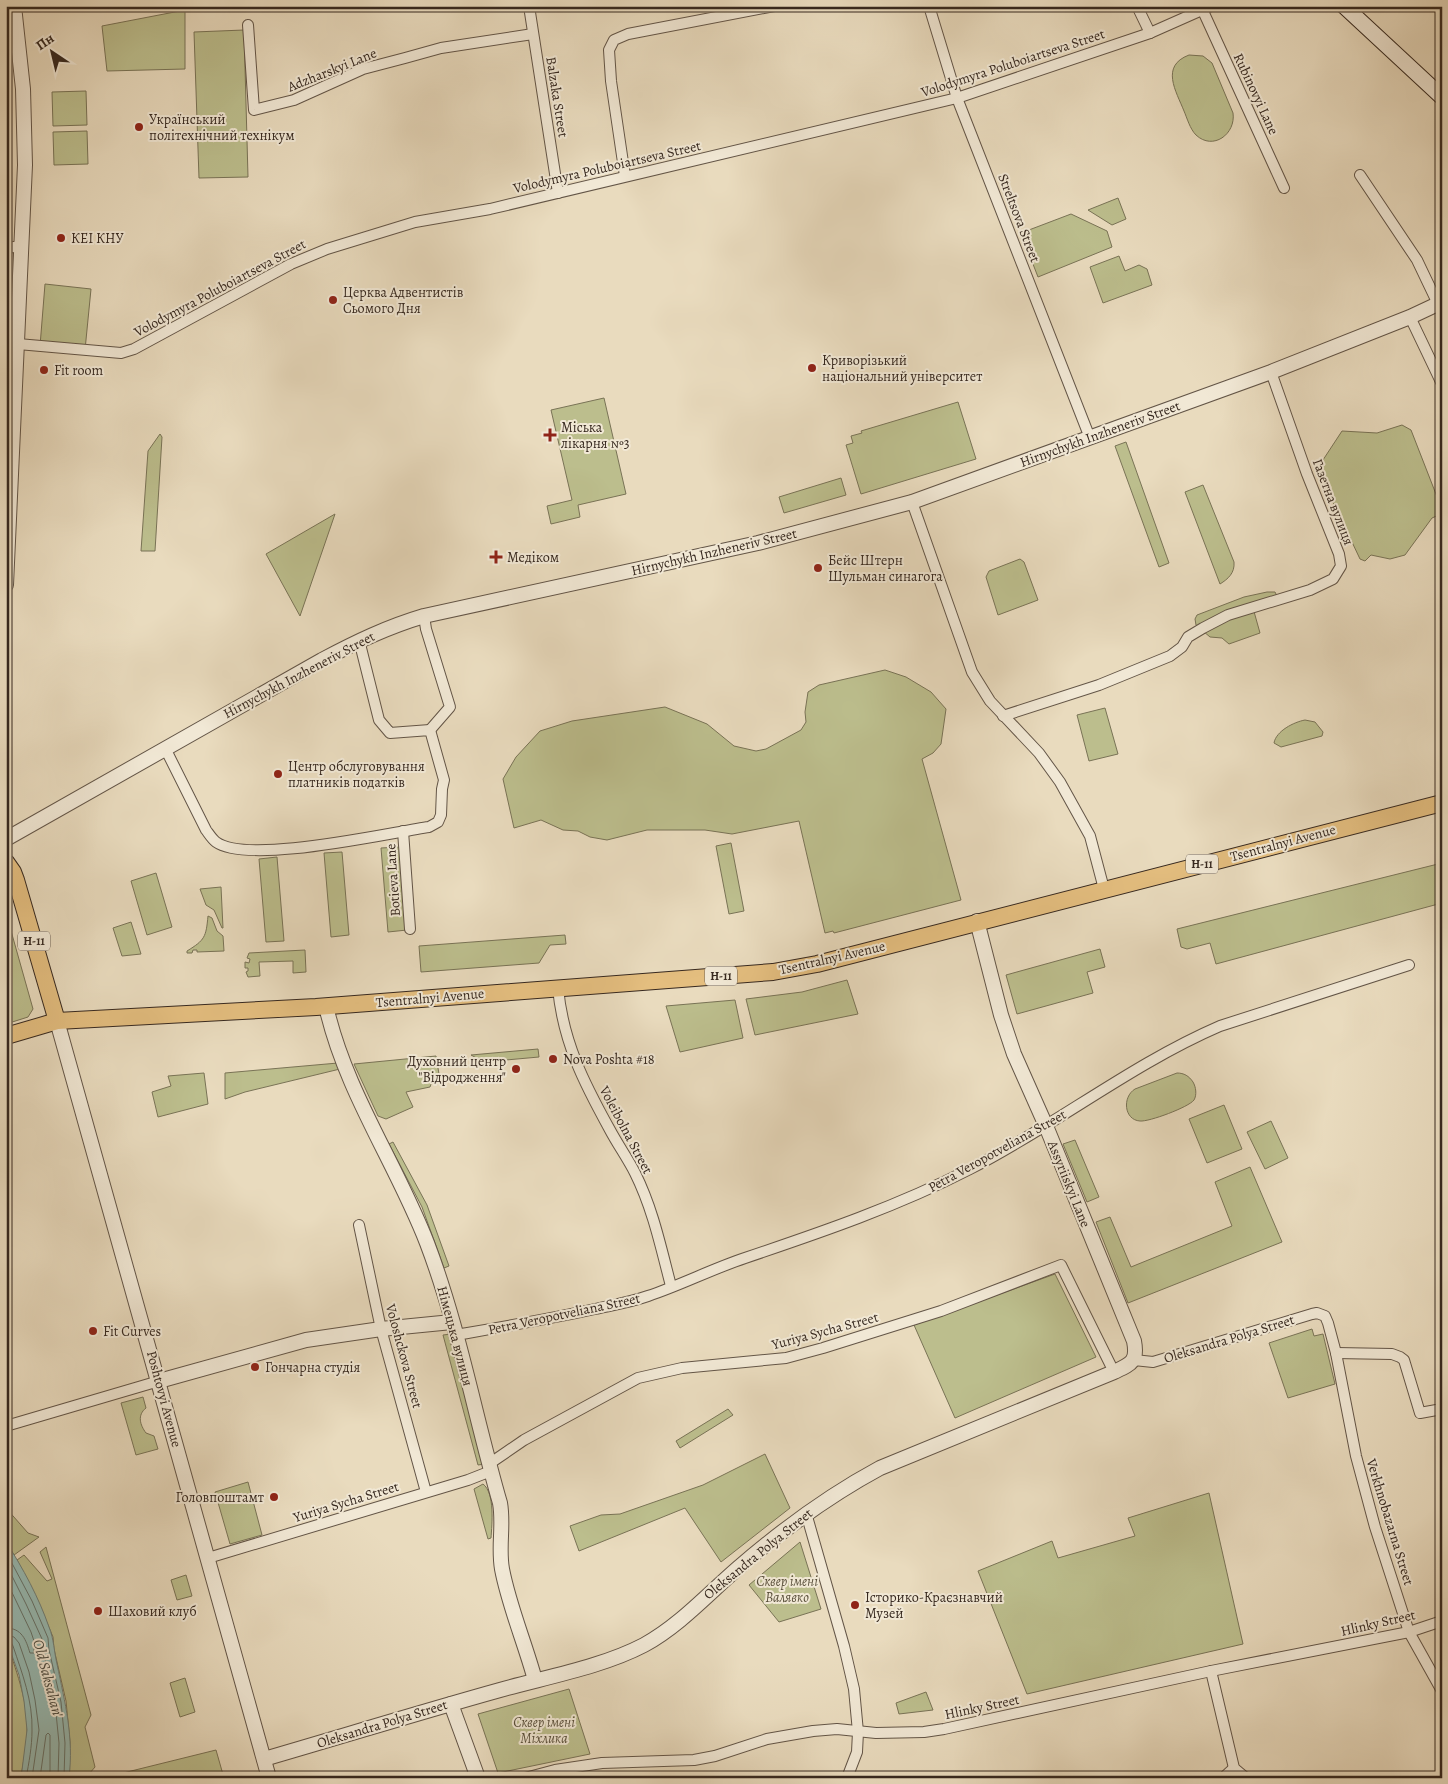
<svg xmlns="http://www.w3.org/2000/svg" width="1448" height="1784" font-family="Alegreya,serif">
<style>
.green{fill:#bcbe8d;stroke:#797356}
.water{fill:#97bbb4;stroke:#708078}
.lines{fill:none;stroke-linecap:round;stroke-linejoin:round}
.shore{stroke:#66726a;stroke-width:1}
.minor-casing{stroke:#635547;stroke-width:12}
.tertiary-casing{stroke:#635547;stroke-width:16}
.secondary-casing{stroke:#36281f;stroke-width:17}
.primary-casing{stroke:#36281f;stroke-width:18}
.minor{stroke:#f1e8d5;stroke-width:10}
.tertiary{stroke:#f1e8d5;stroke-width:14}
.secondary{stroke:#f1e8d5;stroke-width:15}
.primary{stroke:#e4be7f;stroke-width:16}
.poi-dot{fill:#8f2418;stroke:#f1e8d5;stroke-width:2}
.labels{text-anchor:middle;dominant-baseline:central;stroke-width:4;stroke-linejoin:round;paint-order:stroke}
.shield{fill:#f1e8d5;stroke:#6e6256;stroke-width:1}
.shield-label{font-size:12px;font-weight:bold;fill:#36281f}
.street-label{font-size:14px;fill:#36281f;stroke:#f1e8d5}
.poi-label{font-size:14px;fill:#36281f;stroke:#f1e8d5;text-anchor:start}
.park-label{font-size:14px;font-style:italic;fill:#584e3a;stroke:#f1e8d5}
.water-label{font-size:15px;font-style:italic;fill:#4e4d44;stroke:#f1e8d5}
</style>
<rect width="100%" height="100%" fill="#e9dbbe"/>
<filter id="stains"><feTurbulence type="fractalNoise" baseFrequency=".004" numOctaves="4"/><feColorMatrix values="0 0 0 0 .2 0 0 0 0 .09 0 0 0 0 .02 0 0 0 .5 -.17"/></filter>
<radialGradient id="worn" r=".72"><stop offset=".6" stop-color="#630" stop-opacity="0"/><stop offset="1" stop-color="#630" stop-opacity=".3"/></radialGradient>
<g class="green">
<polygon points="185,10 185,69 107,71 102,26"/>
<polygon points="244,30 248,177 199,178 194,32"/>
<path d="M1189 55 1203 56 1212 63 1233 113C1236 134 1213 151 1196 135 1190 129 1187 118 1184 111 1176 91 1160 66 1189 55Z"/>
<polygon points="86,91 87,125 53,126 52,92"/>
<polygon points="87,131 88,164 54,165 53,132"/>
<polygon points="1118,198 1126,219 1112,225 1088,210"/>
<polygon points="1071,214 1107,231 1112,247 1038,277 1021,233"/>
<polygon points="1119,256 1125,271 1139,265 1147,269 1152,285 1103,303 1090,267"/>
<polygon points="45,284 91,289 85,350 40,346"/>
<polygon points="604,398 626,494 578,505 580,517 551,524 547,506 572,500 551,410"/>
<polygon points="958,402 976,459 861,494 846,445 853,443 851,436 862,433 861,431"/>
<polygon points="1402,425 1411,430 1441,507 1441,514 1432,518 1405,555 1390,559 1371,555 1365,561 1360,559 1334,504 1327,495 1319,466 1342,431 1377,433"/>
<polygon points="160,434 162,437 155,551 141,551 148,451"/>
<polygon points="1126,442 1169,563 1159,567 1115,446"/>
<polygon points="841,478 846,495 784,513 779,497"/>
<path d="M1203 485 1234 562C1235 573 1228 579 1220 584L1185 492Z"/>
<polygon points="335,514 300,616 266,554"/>
<polygon points="1020,559 1024,562 1038,600 998,615 986,577 989,571"/>
<polygon points="1267,592 1275,592 1277,596 1253,608 1260,633 1229,644 1222,638 1210,637 1196,625 1195,619 1197,615 1244,597"/>
<polygon points="885,670 906,677 931,692 946,709 941,744 933,753 922,759 961,900 834,933 833,931 825,933 799,821 732,834 705,830 647,830 607,840 590,837 578,831 563,830 541,820 514,828 503,779 516,757 540,731 572,721 665,707 707,724 734,746 756,751 766,749 801,730 806,722 805,712 808,692 819,685"/>
<polygon points="1105,708 1118,754 1089,761 1077,715"/>
<path d="M1305 720 1315 722 1323 732 1322 736 1281 747 1274 743C1276 731 1294 722 1305 720Z"/>
<polygon points="731,843 744,911 729,914 716,846"/>
<polygon points="400,847 407,930 388,932 381,848"/>
<polygon points="342,852 349,935 331,937 324,853"/>
<polygon points="277,857 284,941 266,942 259,859"/>
<polygon points="1442,863 1442,903 1216,964 1210,943 1187,949 1181,947 1177,929"/>
<polygon points="156,873 172,927 147,935 131,881"/>
<polygon points="221,887 223,928 222,928 214,910 206,905 200,889"/>
<polygon points="6,913 33,1009 28,1017 6,1024"/>
<path d="M208 916 212 918 217 931 223 936 224 951 197 952V950H193L192 953H187V951C205 940 206 937 208 916Z"/>
<polygon points="131,922 141,954 122,956 113,928"/>
<polygon points="565,935 566,944 550,945 539,963 421,972 419,946"/>
<polygon points="1100,949 1105,967 1087,972 1093,993 1017,1014 1006,975"/>
<polygon points="305,950 306,972 293,973 293,961 259,962 260,976 248,977 246,972 248,971 248,968 245,968 245,962 249,963 250,959 247,958 249,953"/>
<polygon points="847,980 858,1014 755,1035 746,999 802,992"/>
<polygon points="735,1000 743,1038 680,1052 666,1006"/>
<polygon points="538,1049 539,1057 484,1062 471,1055"/>
<polygon points="436,1056 439,1074 435,1074 430,1087 406,1092 413,1107 386,1119 378,1116 354,1064"/>
<polygon points="338,1063 340,1069 245,1092 225,1099 225,1073"/>
<polygon points="204,1073 208,1104 158,1117 152,1092 171,1086 168,1076"/>
<path d="M1177 1073C1184 1073 1189 1076 1193 1082 1196 1087 1197 1095 1194 1100 1189 1107 1149 1122 1140 1121 1124 1120 1122 1097 1135 1089Z"/>
<polygon points="1224,1105 1242,1149 1207,1163 1189,1119"/>
<polygon points="1271,1121 1288,1158 1265,1169 1247,1132"/>
<polygon points="1075,1140 1099,1197 1087,1202 1063,1144"/>
<polygon points="393,1142 427,1205 449,1266 444,1268 422,1207 389,1144"/>
<polygon points="1250,1167 1282,1242 1128,1303 1096,1222 1110,1217 1131,1267 1232,1226 1215,1182"/>
<polygon points="1055,1274 1096,1357 955,1418 914,1325"/>
<polygon points="1312,1329 1314,1336 1323,1334 1335,1384 1288,1398 1269,1343"/>
<polygon points="451,1334 485,1464 478,1465 443,1335"/>
<path d="M143 1397 146 1408C137 1415 140 1425 146 1433L154 1436 158 1449 136 1455 121 1403Z"/>
<polygon points="728,1409 733,1415 680,1448 676,1441"/>
<polygon points="765,1454 790,1508 721,1562 685,1508 579,1551 570,1526 601,1515 620,1514 703,1485"/>
<polygon points="248,1482 262,1535 230,1544 215,1492"/>
<path d="M483 1484C495 1493 492 1524 491 1538L488 1539 474 1489Z"/>
<polygon points="1209,1493 1243,1644 1027,1694 978,1571 1052,1541 1058,1558 1135,1536 1128,1518"/>
<polygon points="6,1508 28,1533 39,1537 14,1555 6,1542"/>
<polygon points="800,1542 821,1609 779,1622 749,1585"/>
<polygon points="46,1547 91,1715 85,1727 95,1767 89,1774 88,1778 69,1778 70,1742 66,1701 54,1649 53,1637 37,1599 17,1560 24,1555 47,1581 52,1579 40,1552"/>
<polygon points="186,1575 192,1596 177,1600 171,1580"/>
<path d="M6 1639C15 1669 28 1699 27 1731 27 1746 23 1762 21 1778H6Z"/>
<polygon points="185,1678 195,1712 180,1717 170,1683"/>
<polygon points="569,1689 590,1754 498,1773 478,1714"/>
<polygon points="926,1692 933,1710 899,1714 896,1703"/>
<polygon points="216,1750 224,1778 119,1778 119,1774"/>
</g>
<path class="water" d="M6 1542C23 1568 39 1598 49 1627 54 1639 54 1652 57 1664 65 1703 74 1737 69 1778H21L27 1730 24 1701 19 1675 6 1639Z"/>
<g class="lines">
<g class="shore">
<polyline points="6,1552 32,1601 48,1638 49,1650 61,1702 65,1743 64,1778"/>
<polyline points="6,1564 26,1604 42,1639 43,1651 55,1703 59,1743 58,1778"/>
<path d="M6 1580 31 1632 34 1641V1653H30C26 1640 22 1628 6 1628"/>
<polyline points="6,1635 14,1637 19,1643 29,1672 35,1700 39,1730 32,1778"/>
<path d="M6 1642H11L13 1646C22 1673 33 1701 32 1731 32 1746 29 1763 26 1778"/>
<polyline points="40,1778 46,1735 48,1733 50,1735 50,1778"/>
</g>
<defs>
<g id="minor">
<polyline points="529,6 558,193"/>
<polyline points="929,6 957,98 1090,438"/>
<polyline points="1137,6 1150,33"/>
<polyline points="1203,11 1284,188"/>
<polyline points="248,25 254,110 294,100 363,69 405,58 441,48 533,34"/>
<polyline points="1360,175 1417,260 1438,304"/>
<polyline points="625,176 611,81 609,50 614,40 628,34 774,6"/>
<polyline points="6,248 22,246"/>
<polyline points="1410,317 1442,384"/>
<polyline points="18,344 121,353 134,349 291,264 327,249 415,222 490,209 957,98 1150,33 1211,6"/>
<polyline points="912,502 972,672 990,701 1039,753 1060,782 1090,836 1104,889"/>
<polyline points="424,616 426,629 450,707 430,730"/>
<polyline points="1003,716 1099,685 1170,656 1182,647 1188,637 1203,628 1228,615 1310,590 1333,579 1341,566 1339,554 1307,474 1271,372"/>
<path d="M165 748 206 830C209 834 212 839 216 842 248 865 387 833 429 827L438 822 441 815 442 789 444 780 430 730 390 733 379 720 359 640"/>
<polyline points="403,831 410,929"/>
<path d="M558 988C563 1042 584 1083 610 1130 618 1145 628 1159 635 1173 653 1209 661 1248 671 1286"/>
<polyline points="359,1225 381,1329 426,1492"/>
<path d="M456 1335C502 1327 549 1319 595 1309 613 1305 631 1302 648 1296 681 1285 712 1269 745 1258 822 1232 898 1206 970 1169 1056 1125 1132 1064 1220 1026L1409 965"/>
<polyline points="1336,1353 1392,1354 1400,1357 1404,1360 1420,1413 1442,1409"/>
<polyline points="1134,1360 1153,1362 1312,1314 1317,1313 1325,1316 1328,1323 1336,1353 1356,1456 1375,1527 1409,1632 1442,1691"/>
<polyline points="6,1426 159,1381"/>
<polyline points="489,1464 524,1440 638,1378 682,1368 786,1358 823,1348 941,1311 1061,1265 1114,1372"/>
<polyline points="806,1513 844,1646 854,1689 858,1732 857,1752 847,1778"/>
<polyline points="208,1558 468,1480 491,1471"/>
<polyline points="1211,1671 1234,1768 1246,1778"/>
<polyline points="525,1778 555,1770 602,1763 694,1760 715,1756 767,1739 813,1731 837,1729 876,1733 924,1732 944,1729 1211,1671 1409,1632 1442,1621"/>
<polyline points="1223,1778 1234,1768"/>
</g>
<g id="tertiary">
<polyline points="6,585 25,165 23,89 14,6"/>
<path d="M6 839 322 660C356 642 387 627 424 616L758 543 912 502 1271 372 1410 317 1442 302"/>
<path d="M326 1006C345 1091 396 1163 427 1243 459 1327 475 1417 500 1503 504 1525 498 1547 502 1569 509 1606 525 1643 535 1680"/>
<polyline points="57,1021 269,1778"/>
<polyline points="159,1381 306,1340 381,1329 452,1322"/>
<polyline points="451,1704 478,1778"/>
<path d="M264 1759C343 1736 421 1712 500 1690 546 1677 602 1667 644 1645 679 1626 708 1594 738 1568 782 1530 828 1496 880 1468L1114 1372C1131 1364 1138 1362 1134 1341L1046 1126 1014 1054 1001 1015 977 921"/>
</g>
<polyline id="secondary" points="1344,6 1442,97"/>
<g id="primary">
<polyline points="6,862 13,872 16,880 57,1021"/>
<polyline points="6,1036 57,1021 316,1007 773,972 817,964 1442,803"/>
</g>
</defs>
<use href="#minor" class="minor-casing"/>
<use href="#tertiary" class="tertiary-casing"/>
<use href="#secondary" class="secondary-casing"/>
<use href="#primary" class="primary-casing"/>
<use href="#minor" class="minor"/>
<use href="#tertiary" class="tertiary"/>
<use href="#secondary" class="secondary"/>
<use href="#primary" class="primary"/>
</g>
<g class="poi-dot">
<circle cx="139" cy="127" r="5"/>
<circle cx="61" cy="238" r="5"/>
<circle cx="333" cy="300" r="5"/>
<circle cx="812" cy="368" r="5"/>
<circle cx="44" cy="370" r="5"/>
<path d="M547.5 427.5h5v5h5v5h-5v5h-5v-5h-5v-5h5z"/>
<path d="M493.5 549.5h5v5h5v5h-5v5h-5v-5h-5v-5h5z"/>
<circle cx="818" cy="568" r="5"/>
<circle cx="278" cy="774" r="5"/>
<circle cx="553" cy="1059" r="5"/>
<circle cx="516" cy="1069" r="5"/>
<circle cx="93" cy="1331" r="5"/>
<circle cx="255" cy="1367" r="5"/>
<circle cx="274" cy="1497" r="5"/>
<circle cx="855" cy="1605" r="5"/>
<circle cx="98" cy="1611" r="5"/>
</g>
<g class="labels">
<g class="shield">
<rect x="1186" y="854.5" width="32" height="19" rx="4"/>
<rect x="18" y="931.5" width="32" height="19" rx="4"/>
<rect x="705" y="966.5" width="32" height="19" rx="4"/>
</g>
<g class="shield-label">
<text x="1202" y="864">Н-11</text>
<text x="34" y="941">Н-11</text>
<text x="721" y="976">Н-11</text>
</g>
<g class="street-label">
<text transform="translate(1013 63) rotate(-18)">Volodymyra Poluboiartseva Street</text>
<text transform="translate(332 70) rotate(-22)">Adzharskyi Lane</text>
<text transform="translate(1256 94) rotate(65)">Rubinovyi Lane</text>
<text transform="translate(557 97) rotate(81)">Balzaka Street</text>
<text transform="translate(607 167) rotate(-13)">Volodymyra Poluboiartseva Street</text>
<text transform="translate(1019 218) rotate(69)">Streltsova Street</text>
<text transform="translate(220 288) rotate(-28)">Volodymyra Poluboiartseva Street</text>
<text transform="translate(1100 434) rotate(-20)">Hirnychykh Inzheneriv Street</text>
<text transform="translate(1333 502) rotate(69)">Газетна вулиця</text>
<text transform="translate(714 552) rotate(-13)">Hirnychykh Inzheneriv Street</text>
<text transform="translate(299 675) rotate(-28)">Hirnychykh Inzheneriv Street</text>
<text transform="translate(1283 843) rotate(-15)">Tsentralnyi Avenue</text>
<text transform="translate(393 880) rotate(-94)">Botieva Lane</text>
<text transform="translate(832 958) rotate(-13)">Tsentralnyi Avenue</text>
<text transform="translate(430 998) rotate(-5)">Tsentralnyi Avenue</text>
<text transform="translate(626 1130) rotate(62)">Voleibolna Street</text>
<text transform="translate(997 1151) rotate(-29)">Petra Veropotveliana Street</text>
<text transform="translate(1069 1184) rotate(68)">Assyriiskyi Lane</text>
<text transform="translate(564 1314) rotate(-12)">Petra Veropotveliana Street</text>
<text transform="translate(825 1331) rotate(-15)">Yuriya Sycha Street</text>
<text transform="translate(455 1336) rotate(75)">Німецька вулиця</text>
<text transform="translate(1229 1339) rotate(-17)">Oleksandra Polya Street</text>
<text transform="translate(404 1356) rotate(75)">Voloshckova Street</text>
<text transform="translate(164 1399) rotate(75)">Poshtovyi Avenue</text>
<text transform="translate(346 1502) rotate(-17)">Yuriya Sycha Street</text>
<text transform="translate(1390 1522) rotate(73)">Verkhnobazarna Street</text>
<text transform="translate(758 1554) rotate(-39)">Oleksandra Polya Street</text>
<text transform="translate(1378 1623) rotate(-13)">Hlinky Street</text>
<text transform="translate(982 1707) rotate(-12)">Hlinky Street</text>
<text transform="translate(382 1724) rotate(-17)">Oleksandra Polya Street</text>
</g>
<g class="poi-label">
<text x="149" y="119">Український<tspan x="149" dy="16">політехнічний технікум</tspan></text>
<text x="71" y="238">КЕІ КНУ</text>
<text x="343" y="292">Церква Адвентистів<tspan x="343" dy="16">Сьомого Дня</tspan></text>
<text x="822" y="360">Криворізький<tspan x="822" dy="16">національний університет</tspan></text>
<text x="54" y="370">Fit room</text>
<text x="561" y="427">Міська<tspan x="561" dy="16">лікарня №3</tspan></text>
<text x="507" y="557">Медіком</text>
<text x="828" y="560">Бейс Штерн<tspan x="828" dy="16">Шульман синагога</tspan></text>
<text x="288" y="766">Центр обслуговування<tspan x="288" dy="16">платників податків</tspan></text>
<text x="563" y="1059">Nova Poshta #18</text>
<text x="506" y="1061" text-anchor="end">Духовний центр<tspan x="506" dy="16">"Відродження"</tspan></text>
<text x="103" y="1331">Fit Curves</text>
<text x="265" y="1367">Гончарна студія</text>
<text x="264" y="1497" text-anchor="end">Головпоштамт</text>
<text x="865" y="1597">Історико-Краєзнавчий<tspan x="865" dy="16">Музей</tspan></text>
<text x="108" y="1611">Шаховий клуб</text>
</g>
<g class="park-label">
<text x="787" y="1581">Сквер імені<tspan x="787" dy="16">Валявкo</tspan></text>
<text x="544" y="1722">Сквер імені<tspan x="544" dy="16">Міхлика</tspan></text>
</g>
<g class="water-label">
<text transform="translate(48 1678) rotate(75)">Old Saksahan'</text>
</g>
</g>
<rect width="1448" height="1784" fill="none" stroke="#e9dbbe" stroke-width="25"/>
<rect x="8" y="8" width="1433" height="1769" fill="none" stroke="#36281f" stroke-width="2.5"/>
<rect x="12" y="12" width="1423" height="1759" fill="none" stroke="#36281f"/>
<g transform="translate(52 52) rotate(325)" stroke="#f1e8d5" stroke-width="4" paint-order="stroke">
<path d="M0-4L9 19L0 12L-9 19Z" fill="#36281f"/>
<text y="-8" font-size="14" font-weight="bold" text-anchor="middle" fill="#36281f">Пн</text>
</g>
<rect width="100%" height="100%" filter="url(#stains)"/>
<rect width="100%" height="100%" fill="url(#worn)"/>
</svg>
